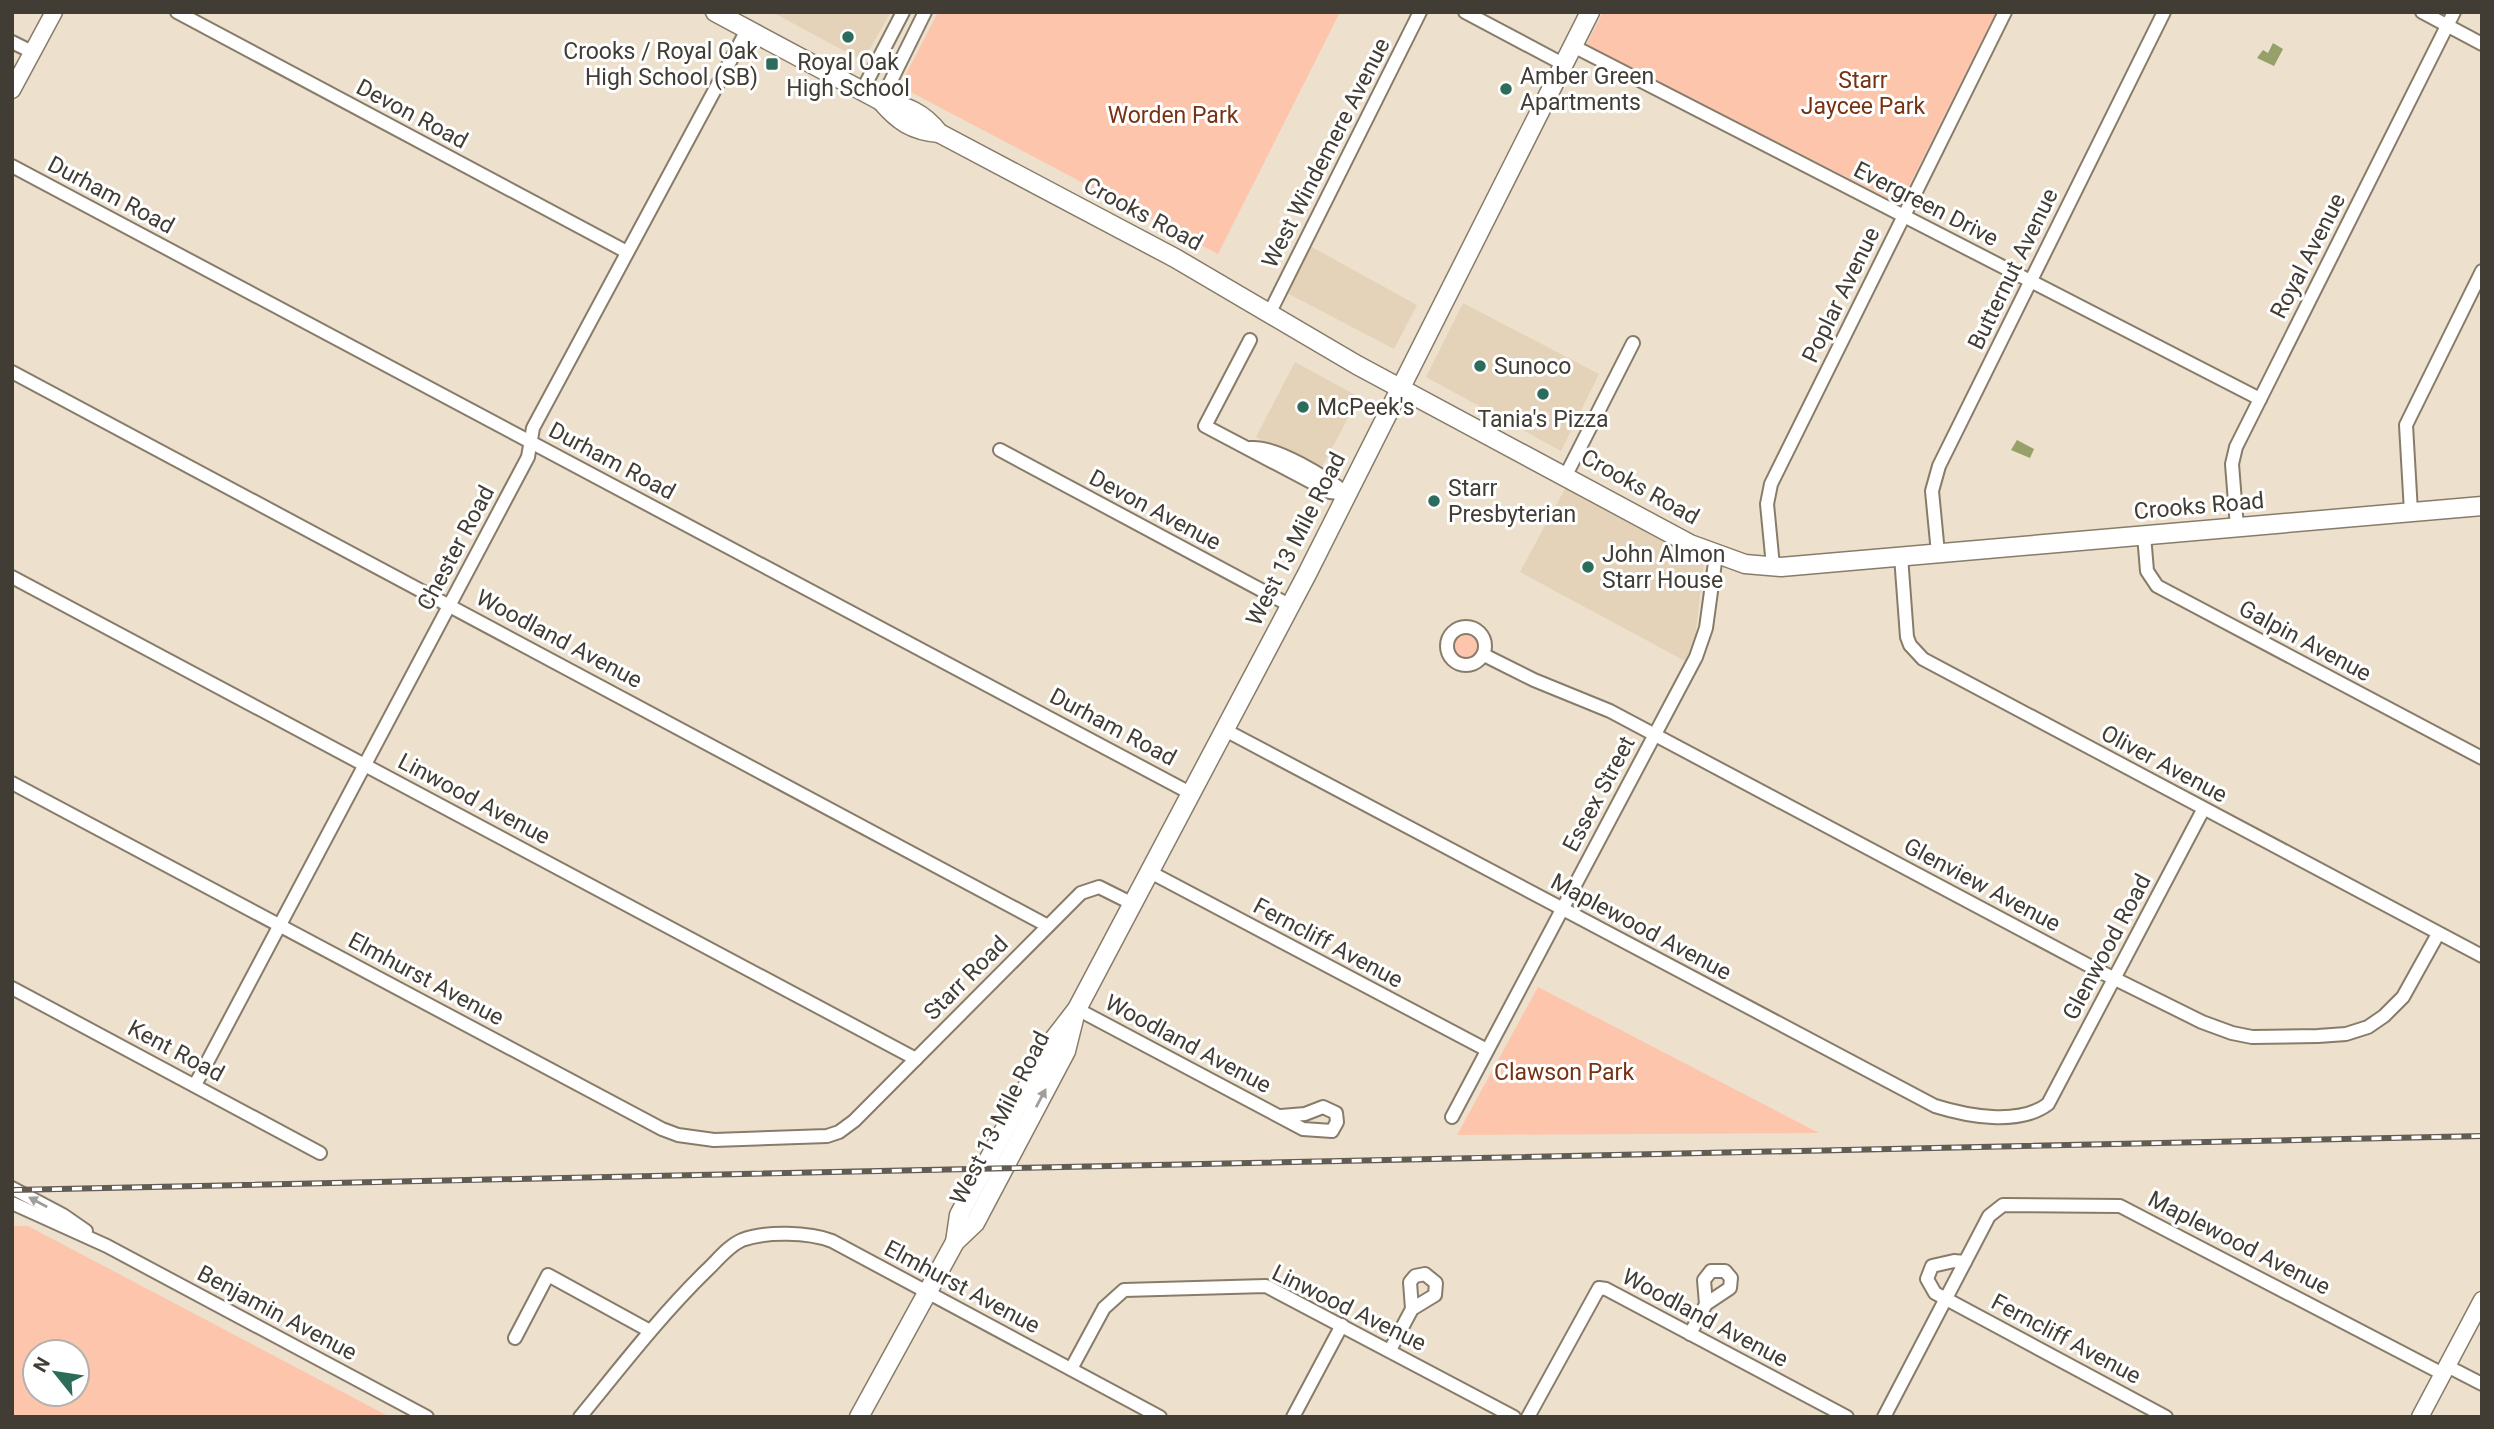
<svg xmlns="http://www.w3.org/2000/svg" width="2494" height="1429" font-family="Roboto,sans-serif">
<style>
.built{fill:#e4d3b9}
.green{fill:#fec5ad;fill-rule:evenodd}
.water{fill:#96a069}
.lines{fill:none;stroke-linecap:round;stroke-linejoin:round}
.minor-casing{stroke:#877c6a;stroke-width:16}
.tertiary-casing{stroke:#877c6a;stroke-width:19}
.secondary-casing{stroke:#877c6a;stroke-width:21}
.minor{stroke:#fff;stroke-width:12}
.tertiary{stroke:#fff;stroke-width:16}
.secondary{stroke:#fff;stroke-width:18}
.rail-casing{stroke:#635c52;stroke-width:6}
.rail{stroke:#fff;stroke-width:3.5;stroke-dasharray:10;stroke-linecap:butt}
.oneway{fill:#a09e9a}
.poi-dot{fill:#2c6c5a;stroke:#fff;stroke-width:2.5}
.labels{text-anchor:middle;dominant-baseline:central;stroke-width:6;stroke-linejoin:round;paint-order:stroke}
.poi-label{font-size:23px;fill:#413c34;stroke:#fff;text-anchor:start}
.park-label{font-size:23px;fill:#773211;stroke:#fff}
.street-label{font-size:23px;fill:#413c34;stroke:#fff}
</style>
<rect width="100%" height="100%" fill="#ede0cc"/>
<g class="built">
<polygon points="772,12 891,12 863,61"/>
<polygon points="1310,246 1417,305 1394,349 1287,293"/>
<polygon points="1463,303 1599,374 1561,451 1426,377"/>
<polygon points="1295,362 1359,397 1320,471 1256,437"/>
<polygon points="1566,487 1704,562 1695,639 1685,661 1520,572"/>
</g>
<g class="green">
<polygon points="938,12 1340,12 1218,254 903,88 903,80"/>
<polygon points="1603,12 1996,12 1900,204 1586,45"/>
<circle cx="1465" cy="645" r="13"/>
<polygon points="1538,987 1819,1133 1457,1135"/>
<path d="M12 1226H28L390 1417H12ZM35 1352H77V1394H35Z"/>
</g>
<g class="water">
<polygon points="2273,43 2283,49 2274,66 2257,58 2263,50 2268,53"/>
<polygon points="2017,440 2034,449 2030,458 2011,450"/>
</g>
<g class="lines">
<defs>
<g id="minor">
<polyline points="177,12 627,252"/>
<polyline points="1465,12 1563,64"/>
<polyline points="2422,12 2482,44"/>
<polyline points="12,42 32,52"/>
<polyline points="1573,46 2260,399"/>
<polyline points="862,91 903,12"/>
<polyline points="881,101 925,12"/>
<polyline points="12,166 1192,794"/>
<polyline points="1270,312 1420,12"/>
<polyline points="1250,340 1205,426 1330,492 1347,494"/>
<polyline points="12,372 1048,926"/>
<path d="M1251 448C1276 446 1326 477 1347 494"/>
<polyline points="1000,450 1291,606"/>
<polyline points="1566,475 1633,343"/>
<polyline points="2411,512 2406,425 2482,271"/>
<polyline points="2237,527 2232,464 2236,447 2454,12"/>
<polyline points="2144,535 2147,571 2157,586 2482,758"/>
<polyline points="1938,553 1932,491 1939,466 2164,12"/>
<polyline points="1901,556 1907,637 1910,645 1923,659 2482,956"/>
<polyline points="1773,566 1767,504 1771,484 2005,12"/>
<polyline points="12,577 916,1059"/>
<circle cx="1466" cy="646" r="19"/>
<polyline points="1484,655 1534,680 1610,711 2101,972 2202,1022 2232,1033 2252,1037 2318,1036 2346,1034 2368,1027 2384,1016 2403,997 2438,934"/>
<path d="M1225 730 1935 1106C1967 1116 2019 1126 2048 1104L2203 810"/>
<polyline points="12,783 662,1129 678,1135 714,1140 827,1136 839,1132 854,1121 1081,893 1099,887 1133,904"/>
<polyline points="1150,872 1487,1050"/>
<polyline points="12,988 320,1153"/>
<polyline points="1077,1009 1303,1129 1332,1131 1337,1122 1336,1113 1323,1107 1305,1114 1281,1116"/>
<polyline points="195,1085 528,457 533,428 747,30"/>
<polyline points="1452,1117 1696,657 1706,628 1716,555"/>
<polyline points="12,1188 63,1215 86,1231"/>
<polyline points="12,1203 107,1246 427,1417"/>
<polyline points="1965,1262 1954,1261 1932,1266 1927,1279 1935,1293 2166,1417"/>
<polyline points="1690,1334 1706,1304 1730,1288 1731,1278 1725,1271 1711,1271 1704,1280 1706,1304"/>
<polyline points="515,1338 548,1275 650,1331"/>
<polyline points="1390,1350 1412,1309 1435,1295 1436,1283 1425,1274 1415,1276 1410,1282 1412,1309"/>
<polyline points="2447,1366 2482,1384"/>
<polyline points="1071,1369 1104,1308 1124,1290 1266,1286 1514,1417"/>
<path d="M580 1417C621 1367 660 1316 706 1271 717 1261 728 1246 742 1240 766 1231 809 1232 832 1241L1160 1417"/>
<polyline points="1293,1417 1342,1325"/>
<polyline points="1528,1417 1599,1288 1606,1289 1847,1417"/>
<polyline points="1884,1417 1989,1216 2003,1205 2120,1206 2443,1374"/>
</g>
<g id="tertiary">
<polyline points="12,90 54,12"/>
<polyline points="2420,1417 2482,1300"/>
</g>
<g id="secondary">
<path d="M715 12 881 101C906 106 923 112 939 133L1175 258 1357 365 1690 544 1745 564 1781 567 2482 506"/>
<path d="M881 101C898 121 912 131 939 133"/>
<polyline points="955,1242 959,1215 1050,1044 1077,1009 1307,574 1590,12"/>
<polyline points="859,1417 955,1242 975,1223 1066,1051 1074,1019"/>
</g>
</defs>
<use href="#minor" class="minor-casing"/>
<use href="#tertiary" class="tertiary-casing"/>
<use href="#secondary" class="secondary-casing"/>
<use href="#minor" class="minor"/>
<use href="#tertiary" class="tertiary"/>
<use href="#secondary" class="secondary"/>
<defs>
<polyline id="rail" points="12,1190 2482,1136"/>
</defs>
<use href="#rail" class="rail-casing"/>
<use href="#rail" class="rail"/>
</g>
<defs><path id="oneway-solid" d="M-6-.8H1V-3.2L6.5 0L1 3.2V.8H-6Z" transform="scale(1.75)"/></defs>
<g class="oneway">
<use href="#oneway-solid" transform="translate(1041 1098) rotate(-62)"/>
<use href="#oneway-solid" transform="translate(38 1202) rotate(-152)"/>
</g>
<g class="poi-dot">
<circle cx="848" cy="37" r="7"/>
<rect x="765" y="57" width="14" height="14" rx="3.5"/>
<circle cx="1506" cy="89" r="7"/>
<circle cx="1480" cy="366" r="7"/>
<circle cx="1543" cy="394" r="7"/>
<circle cx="1303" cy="407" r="7"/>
<circle cx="1434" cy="501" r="7"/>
<circle cx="1588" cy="567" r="7"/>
</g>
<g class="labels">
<g class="poi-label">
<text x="758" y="51" text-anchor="end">Crooks / Royal Oak<tspan x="758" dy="26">High School (SB)</tspan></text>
<text x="848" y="62" text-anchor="middle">Royal Oak<tspan x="848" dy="26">High School</tspan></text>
<text x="1520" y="76">Amber Green<tspan x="1520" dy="26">Apartments</tspan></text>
<text x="1494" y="366">Sunoco</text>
<text x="1317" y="407">McPeek's</text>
<text x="1543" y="419" text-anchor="middle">Tania's Pizza</text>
<text x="1448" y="488">Starr<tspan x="1448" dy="26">Presbyterian</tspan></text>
<text x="1602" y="554">John Almon<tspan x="1602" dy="26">Starr House</tspan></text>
</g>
<g class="park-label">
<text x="1863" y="80">Starr<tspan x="1863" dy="26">Jaycee Park</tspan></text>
<text x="1173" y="115">Worden Park</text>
<text x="1564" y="1072">Clawson Park</text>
</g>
<g class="street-label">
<text transform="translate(412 114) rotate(28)">Devon Road</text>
<text transform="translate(1326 153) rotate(-63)">West Windemere Avenue</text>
<text transform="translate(111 195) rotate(28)">Durham Road</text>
<text transform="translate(1926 204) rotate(27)">Evergreen Drive</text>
<text transform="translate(1143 214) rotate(28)">Crooks Road</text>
<text transform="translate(2308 256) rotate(-63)">Royal Avenue</text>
<text transform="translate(2013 269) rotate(-64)">Butternut Avenue</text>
<text transform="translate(1841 295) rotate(-64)">Poplar Avenue</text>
<text transform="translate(612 461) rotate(28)">Durham Road</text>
<text transform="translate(1640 487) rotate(29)">Crooks Road</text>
<text transform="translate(2199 506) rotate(-5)">Crooks Road</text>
<text transform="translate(1155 510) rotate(28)">Devon Avenue</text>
<text transform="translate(1296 539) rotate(-63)">West 13 Mile Road</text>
<text transform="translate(456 548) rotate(-62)">Chester Road</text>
<text transform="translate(559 639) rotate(28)">Woodland Avenue</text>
<text transform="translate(2305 641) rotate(28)">Galpin Avenue</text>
<text transform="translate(1113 727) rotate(28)">Durham Road</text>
<text transform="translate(2164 764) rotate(28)">Oliver Avenue</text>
<text transform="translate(1599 794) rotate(-62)">Essex Street</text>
<text transform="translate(474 799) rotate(28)">Linwood Avenue</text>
<text transform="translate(1982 885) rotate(28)">Glenview Avenue</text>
<text transform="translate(1641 927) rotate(28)">Maplewood Avenue</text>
<text transform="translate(1328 943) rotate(28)">Ferncliff Avenue</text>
<text transform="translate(2107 947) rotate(-62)">Glenwood Road</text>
<text transform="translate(966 978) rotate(-45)">Starr Road</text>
<text transform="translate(426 979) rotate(28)">Elmhurst Avenue</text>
<text transform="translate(1188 1044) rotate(28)">Woodland Avenue</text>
<text transform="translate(176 1051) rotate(28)">Kent Road</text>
<text transform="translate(1000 1118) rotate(-63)">West 13 Mile Road</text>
<text transform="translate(2239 1243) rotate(27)">Maplewood Avenue</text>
<text transform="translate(962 1287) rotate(28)">Elmhurst Avenue</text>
<text transform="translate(1349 1308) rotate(26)">Linwood Avenue</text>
<text transform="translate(277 1313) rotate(28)">Benjamin Avenue</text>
<text transform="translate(1705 1318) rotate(28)">Woodland Avenue</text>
<text transform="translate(2066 1339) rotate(28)">Ferncliff Avenue</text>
</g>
</g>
<rect width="2494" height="1429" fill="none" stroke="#413c34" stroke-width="28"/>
<g transform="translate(56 1373) rotate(300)"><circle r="33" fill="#ffffff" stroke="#b3b1ae" stroke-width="2"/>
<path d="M0-5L12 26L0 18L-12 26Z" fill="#2c6c5a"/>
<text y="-10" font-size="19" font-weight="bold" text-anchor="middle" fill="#413c34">N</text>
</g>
</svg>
